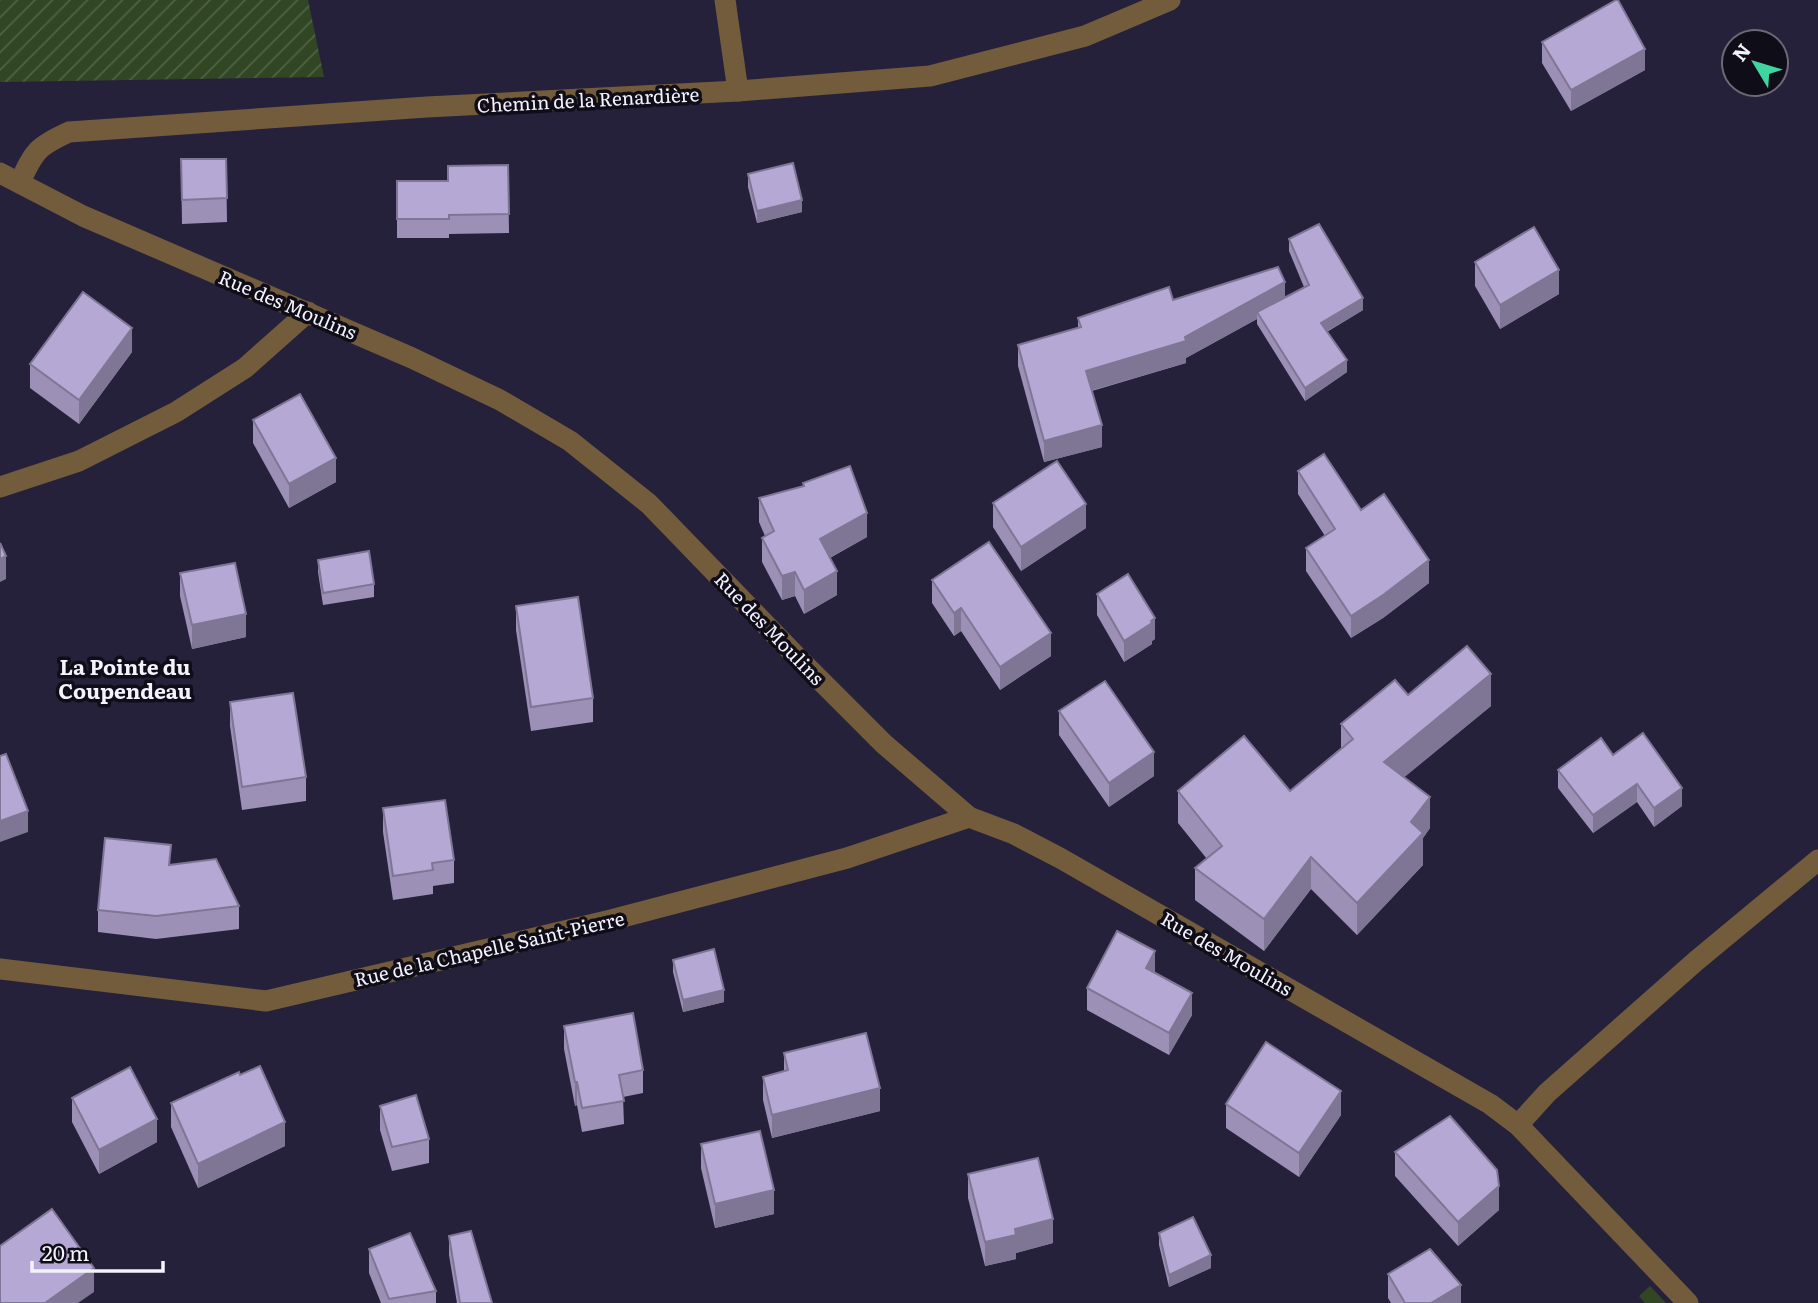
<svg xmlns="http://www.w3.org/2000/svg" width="1818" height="1303" font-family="Literata,serif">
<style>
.grass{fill:#314724}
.garden{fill:url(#garden-furrows)}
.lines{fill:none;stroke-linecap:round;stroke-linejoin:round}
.lane{stroke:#735c3b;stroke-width:21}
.street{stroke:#735c3b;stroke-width:21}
.wall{fill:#9d90b7}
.shaded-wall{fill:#7f7695}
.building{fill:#b6a8d5;stroke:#7f7695;stroke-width:2}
.labels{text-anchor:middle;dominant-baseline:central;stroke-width:7;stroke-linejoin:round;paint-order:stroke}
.street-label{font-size:19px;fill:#f4f2fd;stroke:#0f0d18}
.neighbourhood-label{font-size:21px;font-weight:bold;fill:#f4f2fd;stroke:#0f0d18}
</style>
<defs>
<pattern id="garden-furrows" width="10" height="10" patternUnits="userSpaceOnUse" patternTransform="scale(1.75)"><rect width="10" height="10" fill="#314724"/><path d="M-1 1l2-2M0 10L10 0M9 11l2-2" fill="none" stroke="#4f6245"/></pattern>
</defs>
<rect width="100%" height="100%" fill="#26213b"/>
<polygon class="grass" points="1650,1286 1666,1303 1645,1303 1639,1296"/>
<polygon class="garden" points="0,0 308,0 324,77 0,82"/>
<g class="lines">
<g class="lane">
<polyline points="0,487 79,461 176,412 245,368 308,312"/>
<polyline points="1518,1125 1547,1093 1696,961 1818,860"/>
</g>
<g class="street">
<polyline points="725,0 738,91"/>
<polyline points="0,173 83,216 412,358 500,400 570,441 649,504 797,657 884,744 969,817 1014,834 1060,858 1490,1104 1518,1125 1688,1303"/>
<path d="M20 182C34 151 38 146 69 132L427 107 738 91 930 76 1085 36 1170 0"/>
<polyline points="0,969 266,1001 611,920 847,858 969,817"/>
</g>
</g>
<g class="wall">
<polygon points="1542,42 1645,70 1571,111 1542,63"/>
<polygon points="181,159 226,159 227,222 182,224"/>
<polygon points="508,165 509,233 449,234 449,238 397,238 397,181 448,181"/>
<polygon points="748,174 802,212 757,223 748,187"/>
<polygon points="1289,239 1363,310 1327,332 1347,372 1305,401 1257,324 1257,319 1186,358 1186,363 1092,391 1102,447 1044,462 1018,366 1018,345 1078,328 1078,318 1173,300 1285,297 1304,287 1289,251"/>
<polygon points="1475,262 1559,294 1500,329 1475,286"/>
<polygon points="132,352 79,424 30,388 30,364"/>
<polygon points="253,420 336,482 289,508 253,443"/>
<polygon points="1298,471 1361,510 1429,583 1383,618 1351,638 1306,571 1306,548 1325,536 1298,494"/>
<polygon points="803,483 867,537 830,558 837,595 804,614 795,596 782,600 762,562 762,538 765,536 759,522 759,498 803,486"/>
<polygon points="993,503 1086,528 1021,571 993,527"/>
<polygon points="318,560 374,584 374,597 323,605 318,572"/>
<polygon points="180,573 246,637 192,649 180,596"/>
<polygon points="932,580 1051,656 1000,690 961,631 954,636 932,603"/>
<polygon points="1097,594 1155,639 1152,641 1152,644 1124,662 1097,615"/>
<polygon points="516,606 593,698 593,722 531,731 516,630"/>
<polygon points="1408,695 1491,706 1404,777 1430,828 1423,838 1423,865 1357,935 1311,889 1264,951 1195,900 1195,868 1207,859 1178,823 1178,791 1290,791 1341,748 1341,724"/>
<polygon points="230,702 306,777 306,801 242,810 230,726"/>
<polygon points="1059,711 1154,776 1109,807 1059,735"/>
<polygon points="1613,755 1682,806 1654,827 1637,802 1593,833 1558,788 1558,770"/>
<polygon points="383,808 454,860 454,883 433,886 433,894 393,900 383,832"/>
<polygon points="171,865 239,906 239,929 156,939 98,932 98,910"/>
<polygon points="673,960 724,1002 683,1012 673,972"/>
<polygon points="1155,973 1192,1015 1169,1055 1087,1010 1087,988"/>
<polygon points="564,1026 643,1070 643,1093 623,1097 624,1124 582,1132 577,1105 575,1106 564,1049"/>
<polygon points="784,1053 880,1111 772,1138 763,1100 763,1077 784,1072"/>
<polygon points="72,1098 157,1142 99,1174 72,1122"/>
<polygon points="171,1103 285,1146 198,1188 171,1127"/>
<polygon points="1226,1104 1341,1115 1299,1177 1226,1128"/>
<polygon points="380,1106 429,1139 429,1163 392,1171 380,1130"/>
<polygon points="701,1144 774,1214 715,1228 701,1168"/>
<polygon points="1395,1152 1499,1210 1458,1246 1395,1176"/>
<polygon points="968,1174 1053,1243 1016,1253 1016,1259 985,1266 968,1198"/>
<polygon points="1159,1233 1211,1268 1169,1287 1159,1245"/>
<polygon points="449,1236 492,1303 457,1303 449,1255"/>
<polygon points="369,1249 436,1291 436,1303 381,1303 369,1273"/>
<polygon points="1388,1274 1461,1303 1391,1303 1388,1298"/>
</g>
<g class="shaded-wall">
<polygon points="1645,49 1645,70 1571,111 1571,90"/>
<polygon points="802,200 802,212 757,223 757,211"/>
<polygon points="1559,270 1559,294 1500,329 1500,305"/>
<polygon points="1285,282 1285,304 1257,312 1257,319 1186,358 1186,363 1086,392 1086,371 1185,337"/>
<polygon points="1363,298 1363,310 1321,335 1321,323"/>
<polygon points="132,328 132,352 79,424 79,400"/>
<polygon points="1347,360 1347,372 1305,401 1305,388"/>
<polygon points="1102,425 1102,447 1044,462 1044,441"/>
<polygon points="336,458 336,482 289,508 289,484"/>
<polygon points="1086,504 1086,528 1021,571 1021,547"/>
<polygon points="867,513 867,537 820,563 820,539"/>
<polygon points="6,556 6,579 0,582 0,559"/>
<polygon points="1429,560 1429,583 1383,618 1351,638 1351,616"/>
<polygon points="837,571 837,595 804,614 804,590"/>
<polygon points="795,572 795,596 782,600 782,576"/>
<polygon points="961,608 961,631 954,636 954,613"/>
<polygon points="246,614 246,637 192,649 192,625"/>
<polygon points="1155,618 1155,639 1152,641 1152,644 1124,662 1124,641"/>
<polygon points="1051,633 1051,656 1000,690 1000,667"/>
<polygon points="1491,674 1491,706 1384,794 1384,762"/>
<polygon points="1154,752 1154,776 1109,807 1109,783"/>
<polygon points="1637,784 1637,802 1593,833 1593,815"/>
<polygon points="1682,788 1682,806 1654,827 1654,808"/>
<polygon points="1430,797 1430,828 1423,838 1423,865 1357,935 1357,903 1411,822"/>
<polygon points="28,811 28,832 0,842 0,821"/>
<polygon points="1311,857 1311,889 1264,951 1264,919"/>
<polygon points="1155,951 1155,973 1146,968"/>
<polygon points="724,990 724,1002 683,1012 683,1000"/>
<polygon points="1192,993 1192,1015 1169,1055 1169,1033"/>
<polygon points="575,1082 577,1082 577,1105 575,1106"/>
<polygon points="880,1088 880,1111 772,1138 772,1115"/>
<polygon points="1341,1091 1341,1115 1299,1177 1299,1153"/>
<polygon points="157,1119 157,1142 99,1174 99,1150"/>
<polygon points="285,1122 285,1146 198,1188 198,1164"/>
<polygon points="1499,1186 1499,1210 1458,1246 1458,1222"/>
<polygon points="774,1190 774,1214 715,1228 715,1204"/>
<polygon points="1053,1219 1053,1243 1016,1253 1016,1259 985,1266 985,1242 1015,1229"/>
<polygon points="1211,1255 1211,1268 1169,1287 1169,1275"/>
<polygon points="94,1268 94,1292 78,1303 45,1303"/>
<polygon points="1461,1285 1461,1303 1431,1303"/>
</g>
<g class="building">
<polygon points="1616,0 1618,0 1645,49 1571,90 1542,42"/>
<polygon points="181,159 226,159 227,198 182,200"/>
<polygon points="793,163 802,200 757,211 748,174"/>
<polygon points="508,165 509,214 449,215 449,219 397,219 397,181 448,181 448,166"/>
<polygon points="1319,224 1363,298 1321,323 1347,360 1305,388 1257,312 1309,285 1289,239"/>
<polygon points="1534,227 1559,270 1500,305 1475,262"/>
<polygon points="1278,267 1285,282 1185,337 1186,341 1086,371 1102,425 1044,441 1018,345 1081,327 1078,318 1169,287 1173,300"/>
<polygon points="83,292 132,328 79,400 30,364"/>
<polygon points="300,394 336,458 289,484 253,420"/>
<polygon points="1324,454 1361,510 1384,494 1429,560 1383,595 1351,616 1306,548 1335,529 1298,471"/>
<polygon points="1057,461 1086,504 1021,547 993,503"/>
<polygon points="850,466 867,513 820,539 837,571 804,590 795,572 782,576 762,538 774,531 759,498 804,486 803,483"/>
<polygon points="989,542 1051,633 1000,667 961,608 954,613 932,580"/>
<polygon points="0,543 6,556 0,559"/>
<polygon points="369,551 374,584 323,593 318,560"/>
<polygon points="235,563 246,614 192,625 180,573"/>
<polygon points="1128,574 1155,618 1151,621 1152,623 1124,641 1097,594"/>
<polygon points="578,597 593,698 531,707 516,606"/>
<polygon points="1467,646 1491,674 1384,762 1430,797 1411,822 1423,833 1357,903 1311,857 1264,919 1195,868 1222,846 1178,791 1244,736 1290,791 1353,739 1341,724 1395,680 1408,695"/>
<polygon points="1105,681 1154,752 1109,783 1059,711"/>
<polygon points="293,693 306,777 242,787 230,702"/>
<polygon points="1643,733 1682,788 1654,808 1637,784 1593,815 1558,770 1601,738 1613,755"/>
<polygon points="6,754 28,811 0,821 0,756"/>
<polygon points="445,800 454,860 432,863 433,870 393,876 383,808"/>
<polygon points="105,838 171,845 169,865 216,859 239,906 156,916 98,910"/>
<polygon points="1117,931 1155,951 1146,968 1192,993 1169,1033 1087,988"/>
<polygon points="714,949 724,990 683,1000 673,960"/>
<polygon points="633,1013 643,1070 619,1075 624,1101 582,1108 577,1082 575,1082 564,1026"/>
<polygon points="866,1033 880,1088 772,1115 763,1077 788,1070 784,1053"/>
<polygon points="1266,1042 1341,1091 1299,1153 1226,1104"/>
<polygon points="260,1066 285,1122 198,1164 171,1103 239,1072 240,1075"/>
<polygon points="130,1067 157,1119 99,1150 72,1098"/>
<polygon points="416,1095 429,1139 392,1147 380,1106"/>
<polygon points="1450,1116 1497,1170 1499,1186 1458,1222 1395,1152"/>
<polygon points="760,1131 774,1190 715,1204 701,1144"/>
<polygon points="1038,1158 1053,1219 1015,1229 1016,1235 985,1242 968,1174"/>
<polygon points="52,1209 94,1268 45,1303 0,1303 0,1246"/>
<polygon points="1193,1217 1211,1255 1169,1275 1159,1233"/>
<polygon points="471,1231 492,1303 460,1303 449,1236"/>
<polygon points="410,1233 436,1291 389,1299 369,1249"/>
<polygon points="1430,1249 1461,1285 1431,1303 1405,1303 1388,1274"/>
</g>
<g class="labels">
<g class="street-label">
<text transform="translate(588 99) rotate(-3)">Chemin de la Renardière</text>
<text transform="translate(288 304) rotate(23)">Rue des Moulins</text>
<text transform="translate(770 628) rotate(46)">Rue des Moulins</text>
<text transform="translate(489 948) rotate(-13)">Rue de la Chapelle Saint-Pierre</text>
<text transform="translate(1227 953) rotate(30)">Rue des Moulins</text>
</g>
<g class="neighbourhood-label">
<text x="125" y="665">La Pointe du<tspan x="125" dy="24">Coupendeau</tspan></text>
</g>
</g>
<g transform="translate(1755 63) rotate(308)"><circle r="33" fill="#0f0d18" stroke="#6b6974" stroke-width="2"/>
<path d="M0-5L12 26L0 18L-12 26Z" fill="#41d4a1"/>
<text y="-10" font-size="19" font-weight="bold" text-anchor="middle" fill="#f4f2fd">N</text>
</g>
<path d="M32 1261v10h131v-10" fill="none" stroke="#f4f2fd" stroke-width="3.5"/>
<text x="42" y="1261" font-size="21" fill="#f4f2fd" stroke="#0f0d18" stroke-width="5" paint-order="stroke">20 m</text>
</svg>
